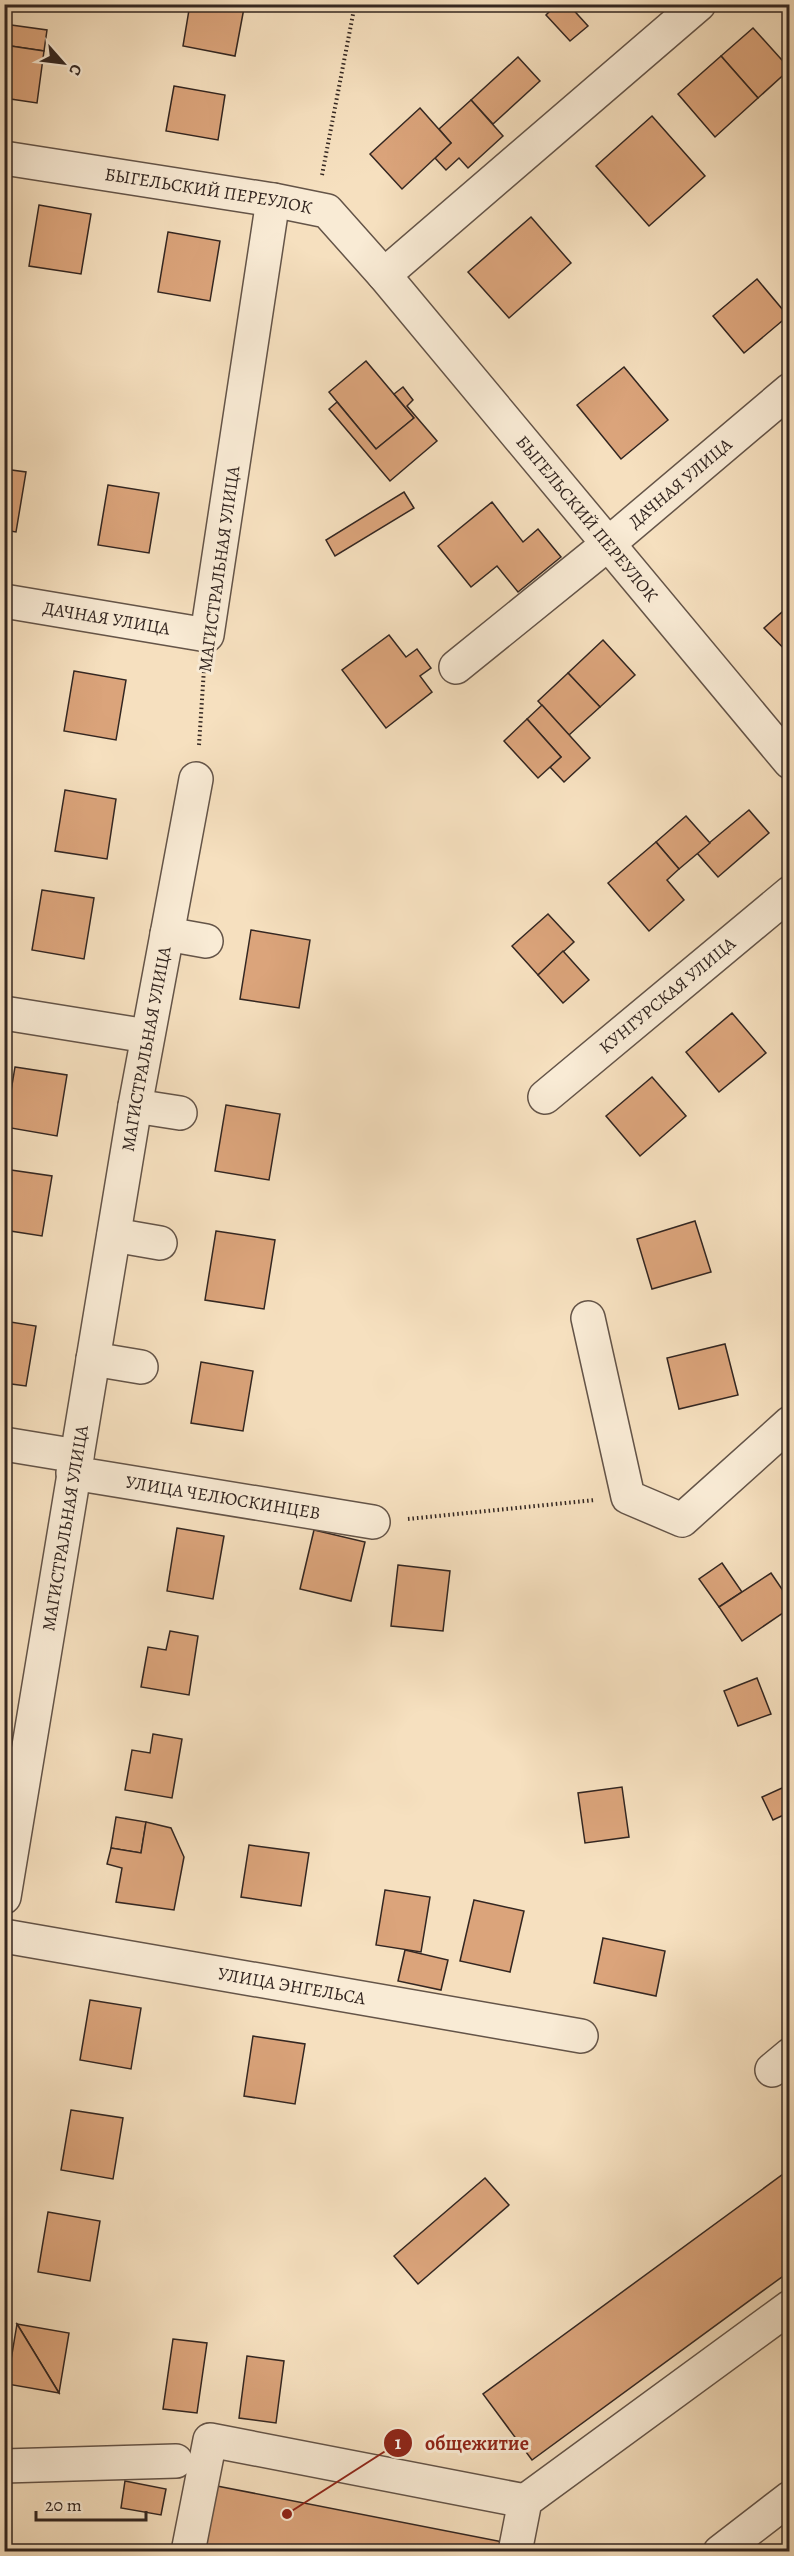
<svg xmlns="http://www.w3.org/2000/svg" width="794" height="2556" font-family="Alegreya,serif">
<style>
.building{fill:#dba47b;stroke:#332621;stroke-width:1.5}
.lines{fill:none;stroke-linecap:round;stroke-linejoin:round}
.minor-casing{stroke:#645448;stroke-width:36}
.path{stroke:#332621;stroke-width:4;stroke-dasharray:1.5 3;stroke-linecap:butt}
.minor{stroke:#f9ebd5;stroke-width:33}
.labels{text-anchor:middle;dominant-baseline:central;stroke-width:6;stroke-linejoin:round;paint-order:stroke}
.street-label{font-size:18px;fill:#332621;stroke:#f9ebd5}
.leader{fill:none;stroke:#8f2418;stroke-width:2}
.callout-dot{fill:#8f2418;stroke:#f9ebd5;stroke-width:2}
.mark-label{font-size:18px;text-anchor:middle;font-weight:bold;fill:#fff}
.callout-label{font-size:20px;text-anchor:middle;font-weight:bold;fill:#8f2418;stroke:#f9ebd5;stroke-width:6;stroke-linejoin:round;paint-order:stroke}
</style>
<rect width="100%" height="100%" fill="#f6e0bf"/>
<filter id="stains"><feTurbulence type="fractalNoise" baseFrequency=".00333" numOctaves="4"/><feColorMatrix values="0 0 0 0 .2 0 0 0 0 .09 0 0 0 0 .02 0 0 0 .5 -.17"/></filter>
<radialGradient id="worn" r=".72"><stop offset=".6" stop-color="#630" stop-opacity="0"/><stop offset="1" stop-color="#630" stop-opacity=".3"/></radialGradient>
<g class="building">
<polygon points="190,4 222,4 244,8 235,56 183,46"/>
<polygon points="557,4 568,4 588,26 570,41 546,15"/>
<polygon points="4,24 47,30 44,51 4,45"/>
<polygon points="753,28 790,69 758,98 721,56"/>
<polygon points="4,45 44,51 37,103 4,98"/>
<polygon points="721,56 758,98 715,137 678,94"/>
<polygon points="518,57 540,81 493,124 471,100"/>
<polygon points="174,86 225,95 218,140 166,131"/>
<polygon points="471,100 503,136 468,168 459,158 446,170 435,158 451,143 439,129"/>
<polygon points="420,108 451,143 402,189 370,154"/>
<polygon points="652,116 705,176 649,226 596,166"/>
<polygon points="39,205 91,214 81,274 29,266"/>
<polygon points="531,217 571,263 509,318 468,272"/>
<polygon points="168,232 220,241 210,301 158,292"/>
<polygon points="757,279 788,316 744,353 713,316"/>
<polygon points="366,361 414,418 376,449 329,392"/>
<polygon points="624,367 668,420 621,459 577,405"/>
<polygon points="403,387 413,400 407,406 437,441 390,481 329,409 337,402 376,449 414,418 394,394"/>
<polygon points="4,469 26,472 16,532 4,530"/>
<polygon points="108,485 159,493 149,553 98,545"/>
<polygon points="404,492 414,508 335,556 326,540"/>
<polygon points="492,502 523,542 538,529 561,557 518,592 497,566 471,587 438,546"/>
<polygon points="790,605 790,655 764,628"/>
<polygon points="389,635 406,657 417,649 431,668 420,676 432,692 386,728 342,670"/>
<polygon points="603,640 635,675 600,707 568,673"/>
<polygon points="74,671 126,680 116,740 64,731"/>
<polygon points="568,673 600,707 569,735 538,701"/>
<polygon points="542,705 590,758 564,782 550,767 561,757 527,719"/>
<polygon points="527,719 561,757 538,778 504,741"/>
<polygon points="65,790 116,799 107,859 55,851"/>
<polygon points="749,810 769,833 718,877 697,853"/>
<polygon points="686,816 710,843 679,869 656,842"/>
<polygon points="656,842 679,869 667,880 684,900 649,931 608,883"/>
<polygon points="42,890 94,898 84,959 32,950"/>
<polygon points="548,914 574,942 538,975 512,946"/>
<polygon points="251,930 310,940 299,1008 240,999"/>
<polygon points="563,951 589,980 563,1003 538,975"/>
<polygon points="732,1013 766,1053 719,1092 686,1052"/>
<polygon points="15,1067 67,1075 57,1136 5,1127"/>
<polygon points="652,1077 686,1116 640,1156 606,1116"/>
<polygon points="226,1105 280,1114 269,1180 215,1171"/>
<polygon points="4,1169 52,1176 42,1236 4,1230"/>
<polygon points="695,1221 711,1272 652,1289 637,1239"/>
<polygon points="216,1231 275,1240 264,1309 205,1300"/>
<polygon points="4,1321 36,1326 26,1386 4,1383"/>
<polygon points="725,1344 738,1395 679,1409 667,1358"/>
<polygon points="201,1362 253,1371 243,1431 191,1423"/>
<polygon points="177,1528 224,1536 213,1599 167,1591"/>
<polygon points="314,1530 365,1542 351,1601 300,1589"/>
<polygon points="722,1563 742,1592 719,1607 699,1579"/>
<polygon points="398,1565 450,1571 443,1631 391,1626"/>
<polygon points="771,1573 790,1601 790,1608 742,1641 719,1607"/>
<polygon points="170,1631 198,1636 189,1695 141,1687 148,1647 166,1650"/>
<polygon points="757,1678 771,1714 738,1726 724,1691"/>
<polygon points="153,1734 182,1739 172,1798 125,1790 132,1750 150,1753"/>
<polygon points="622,1787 629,1837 585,1843 578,1793"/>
<polygon points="782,1788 790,1804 790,1812 773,1820 762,1797"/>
<polygon points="116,1817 146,1822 141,1853 111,1848"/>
<polygon points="146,1822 171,1828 184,1857 174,1910 116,1902 122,1868 107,1864 111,1848 141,1853"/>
<polygon points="249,1845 309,1853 301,1906 241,1897"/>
<polygon points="385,1890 430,1897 421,1952 376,1945"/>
<polygon points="474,1900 524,1911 510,1972 460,1961"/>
<polygon points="603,1938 665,1951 656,1996 594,1983"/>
<polygon points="405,1950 448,1960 441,1990 398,1981"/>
<polygon points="90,2000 141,2008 131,2069 80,2060"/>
<polygon points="253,2036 305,2044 295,2104 244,2096"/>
<polygon points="71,2110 123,2118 113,2179 61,2170"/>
<polygon points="790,2169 790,2271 532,2460 483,2394"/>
<polygon points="485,2178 509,2205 418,2284 394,2256"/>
<polygon points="48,2212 100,2221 90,2281 38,2272"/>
<polygon points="17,2324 69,2333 59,2393"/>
<polygon points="17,2324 59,2393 7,2384"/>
<polygon points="173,2339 207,2343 197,2413 163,2409"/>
<polygon points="247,2356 284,2361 276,2423 239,2418"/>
<polygon points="125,2481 166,2489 161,2515 121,2508"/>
<polygon points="217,2486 508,2543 507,2552 204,2552"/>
</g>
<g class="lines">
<defs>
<g id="minor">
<path id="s1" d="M4 158 273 200 327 211 384 275 790 762"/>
<polyline points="384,275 699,4"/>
<path id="s2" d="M4 601 207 635 273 200"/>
<path id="s3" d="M456 667 608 544 790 390"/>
<polyline points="167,934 206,941"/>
<polyline points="4,1013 147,1036"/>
<path id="s4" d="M545 1097 790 893"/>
<polyline points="135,1106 180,1113"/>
<polyline points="114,1235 160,1243"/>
<polyline points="588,1318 628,1497 682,1520 790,1423"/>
<polyline points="93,1359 141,1367"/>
<polyline points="4,1444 77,1456"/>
<path id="s5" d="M73 1473 373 1522"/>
<path id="s6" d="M4 1897 135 1106 196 779"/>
<path id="s7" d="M4 1936 581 2036"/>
<polyline points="772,2070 790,2055"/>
<polyline points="4,2466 176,2461"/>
<polyline points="188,2552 210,2440 525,2501"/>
<polyline points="515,2552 525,2501 790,2307"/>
<polyline points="720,2552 790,2498"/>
</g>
</defs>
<use href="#minor" class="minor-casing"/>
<g class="path">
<polyline points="322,175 355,4"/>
<polyline points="199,745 204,669"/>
<polyline points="408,1519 595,1500"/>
</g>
<use href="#minor" class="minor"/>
</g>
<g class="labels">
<g class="street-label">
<text stroke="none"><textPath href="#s1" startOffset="207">БЫГЕЛЬСКИЙ ПЕРЕУЛОК</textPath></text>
<text stroke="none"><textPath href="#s3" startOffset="290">ДАЧНАЯ УЛИЦА</textPath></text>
<text stroke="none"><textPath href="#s1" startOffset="730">БЫГЕЛЬСКИЙ ПЕРЕУЛОК</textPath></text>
<text transform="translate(219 569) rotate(-82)">МАГИСТРАЛЬНАЯ УЛИЦА</text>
<text stroke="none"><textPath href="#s2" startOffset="104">ДАЧНАЯ УЛИЦА</textPath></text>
<text stroke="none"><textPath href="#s4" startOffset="159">КУНГУРСКАЯ УЛИЦА</textPath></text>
<text stroke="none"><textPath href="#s6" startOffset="860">МАГИСТРАЛЬНАЯ УЛИЦА</textPath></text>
<text stroke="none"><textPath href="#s5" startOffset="152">УЛИЦА ЧЕЛЮСКИНЦЕВ</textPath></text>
<text stroke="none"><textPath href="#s6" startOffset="374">МАГИСТРАЛЬНАЯ УЛИЦА</textPath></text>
<text stroke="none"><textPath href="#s7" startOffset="292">УЛИЦА ЭНГЕЛЬСА</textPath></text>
</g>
</g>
<path class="leader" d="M287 2514L398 2443"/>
<g class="callout-dot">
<circle cx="287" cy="2514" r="6"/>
<circle cx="398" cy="2443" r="15"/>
</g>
<g class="mark-label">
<text x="398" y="2449">1</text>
</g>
<g class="callout-label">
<text x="477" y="2450">общежитие</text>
</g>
<rect width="794" height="2556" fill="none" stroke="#f6e0bf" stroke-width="24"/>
<rect x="6" y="6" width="782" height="2544" fill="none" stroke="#332621" stroke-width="3"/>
<rect x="12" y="12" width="770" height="2532" fill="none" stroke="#332621" stroke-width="1.5"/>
<g transform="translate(63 63) rotate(118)" stroke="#f9ebd5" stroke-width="4.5" paint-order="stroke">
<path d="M0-4.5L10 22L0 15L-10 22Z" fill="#332621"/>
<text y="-9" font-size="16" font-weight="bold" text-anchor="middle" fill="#332621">С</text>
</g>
<path d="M36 2511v9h110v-9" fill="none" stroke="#332621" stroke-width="3"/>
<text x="45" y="2511" font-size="18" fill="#332621" stroke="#f9ebd5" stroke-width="4.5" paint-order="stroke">20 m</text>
<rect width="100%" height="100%" filter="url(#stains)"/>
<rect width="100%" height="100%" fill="url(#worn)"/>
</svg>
